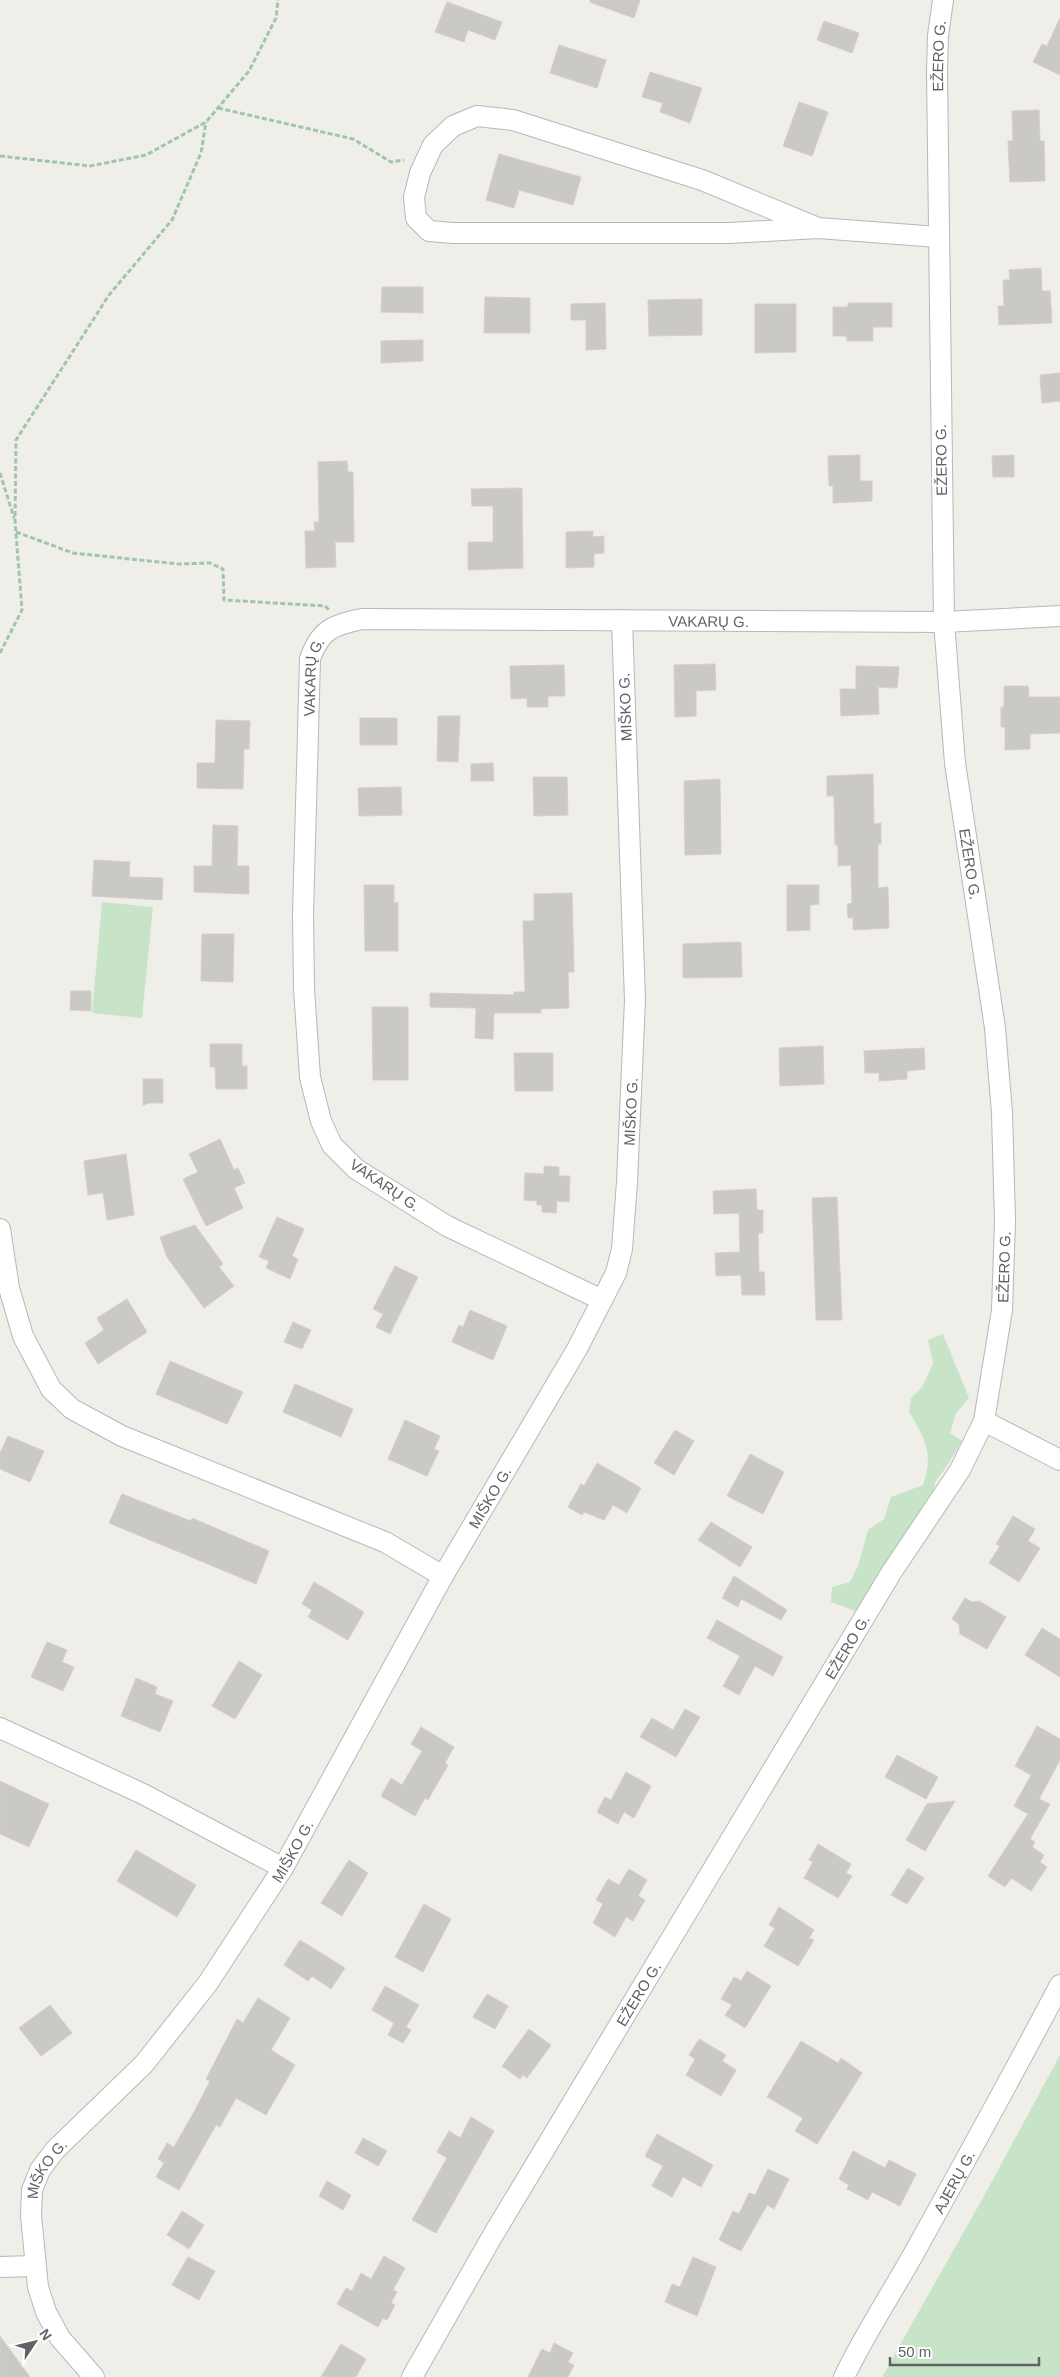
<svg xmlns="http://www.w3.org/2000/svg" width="1060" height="2377" font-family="Helvetica,sans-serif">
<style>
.green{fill:#c8e4c8}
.building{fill:#cbc9c5;stroke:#d4d0c7}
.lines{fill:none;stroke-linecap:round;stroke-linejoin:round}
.street-casing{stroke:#b5b8bb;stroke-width:22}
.path{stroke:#a1c5ab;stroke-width:3;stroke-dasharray:5 2.5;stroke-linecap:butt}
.street{stroke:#fff;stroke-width:20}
.labels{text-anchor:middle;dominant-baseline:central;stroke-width:4;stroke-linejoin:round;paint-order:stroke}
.street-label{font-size:15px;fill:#5f6367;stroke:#fff}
</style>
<rect width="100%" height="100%" fill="#f0eee8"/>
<g class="green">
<polygon points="102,902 153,907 142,1018 92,1013"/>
<path d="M943 1334 969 1398 956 1413 950 1433 962 1441 947 1466 935 1482 934 1498 864 1609 855 1611 831 1602 832 1587 850 1582 858 1566 868 1530 884 1519 891 1497 923 1485C934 1454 925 1438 909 1412L911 1398 923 1386 933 1363 928 1340Z"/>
<polygon points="1060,2055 1060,2377 882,2377 984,2196"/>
</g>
<g class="building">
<polygon points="590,0 640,0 634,18 590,2"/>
<polygon points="447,2 502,22 495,40 468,30 464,42 435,32"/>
<polygon points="1060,18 1060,75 1033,62 1042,44 1047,46"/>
<polygon points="824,21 859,33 852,53 817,40"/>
<polygon points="559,45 606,60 597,88 550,73"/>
<polygon points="650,72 702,88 690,123 660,112 663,103 642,97"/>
<polygon points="799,102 828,112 812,156 783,146"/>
<polygon points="1039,110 1040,141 1044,141 1045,181 1010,182 1008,141 1013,141 1012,111"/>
<polygon points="499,154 581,177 573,205 519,190 514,208 486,200"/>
<polygon points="1041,268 1042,291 1050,291 1052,323 999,325 998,306 1004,306 1003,280 1010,280 1009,270"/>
<polygon points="382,287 423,287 423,313 381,312"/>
<polygon points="485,297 530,298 530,333 484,333"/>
<polygon points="702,299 702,335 649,336 648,300"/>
<polygon points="605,303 606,349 586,350 586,320 571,320 571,304"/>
<polygon points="848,303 892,303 892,327 873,327 873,341 847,341 846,336 833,336 833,307 848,307"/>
<polygon points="755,304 796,304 796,352 755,353"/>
<polygon points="423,340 423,361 381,363 381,341"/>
<polygon points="1060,373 1060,401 1042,403 1040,375"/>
<polygon points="860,455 860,481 872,481 872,501 833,503 833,486 829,486 828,456"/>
<polygon points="1014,455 1014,477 993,477 992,456"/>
<polygon points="347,461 348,472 353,472 354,542 335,542 336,567 306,568 305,531 315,531 314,522 319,522 318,462"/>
<polygon points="522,488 523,568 468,570 468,542 493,542 493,506 472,506 471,489"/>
<polygon points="593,531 593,537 604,536 604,553 594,554 594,567 566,568 566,532"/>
<polygon points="715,664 716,690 696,691 696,716 675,717 674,665"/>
<polygon points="564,665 565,696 548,696 548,707 527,707 527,698 511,699 510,666"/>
<polygon points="856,666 899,667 897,688 878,687 879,714 841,716 840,689 856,689"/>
<polygon points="1004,686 1028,686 1029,697 1060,697 1060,733 1030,734 1030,749 1005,750 1005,727 1001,727 1001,707 1004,707"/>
<polygon points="438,716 460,716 458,762 437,761"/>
<rect x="360" y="718" width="37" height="27"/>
<polygon points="216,720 250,721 249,749 244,749 243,789 197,788 197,763 215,763"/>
<polygon points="493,763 494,781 471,781 471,764"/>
<polygon points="873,774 874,824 881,823 881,844 878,844 878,888 888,887 889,928 853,930 853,918 848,918 847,904 852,903 851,865 838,866 838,845 835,845 834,796 827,796 827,776"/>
<polygon points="533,777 567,777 568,815 534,816"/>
<polygon points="720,779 721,854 685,855 684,781"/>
<polygon points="401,787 402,815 359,816 358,788"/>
<polygon points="213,825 238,826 237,866 249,866 249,894 194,892 194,866 212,866"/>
<polygon points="94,860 130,862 129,877 163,878 162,900 92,896"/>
<polygon points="364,885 394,885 394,903 398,902 398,951 365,951"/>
<polygon points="787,885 819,885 819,904 810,905 810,930 787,931"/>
<polygon points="572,893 574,972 568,972 569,1008 541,1009 541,1013 494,1013 493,1039 475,1038 476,1008 430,1007 430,993 514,995 514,992 525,992 523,921 534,921 534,894"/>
<polygon points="202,934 234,934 233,982 201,981"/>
<polygon points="741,942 742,977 683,978 683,944"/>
<polygon points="71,991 91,991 91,1011 70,1010"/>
<polygon points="372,1007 408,1007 408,1080 373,1080"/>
<polygon points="210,1044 242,1044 242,1066 247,1066 247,1089 216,1089 215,1067 210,1067"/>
<polygon points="823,1046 824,1084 780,1086 779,1048"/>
<polygon points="924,1048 925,1069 907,1071 907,1079 879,1081 879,1073 865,1073 864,1051"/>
<polygon points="514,1053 553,1053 553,1091 515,1091"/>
<polygon points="143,1079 163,1079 163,1103 149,1103 143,1105"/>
<polygon points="220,1139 234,1170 238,1168 245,1183 234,1188 243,1208 206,1226 183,1179 198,1172 189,1154"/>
<polygon points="126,1154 134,1215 107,1220 103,1193 88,1195 84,1161"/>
<polygon points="544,1166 559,1167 559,1176 570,1176 569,1202 557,1201 556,1213 542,1212 542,1205 537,1205 537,1201 524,1200 525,1173 544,1174"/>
<polygon points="756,1189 757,1210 763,1210 763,1233 758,1233 759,1272 764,1272 765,1295 742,1295 741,1275 716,1276 715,1253 740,1252 739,1213 714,1214 713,1191"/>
<polygon points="837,1197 842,1320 816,1320 812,1198"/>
<polygon points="277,1217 304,1229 292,1256 298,1259 290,1279 266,1268 269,1261 259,1257"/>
<polygon points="195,1225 223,1264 219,1267 234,1286 204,1308 167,1257 160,1237"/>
<polygon points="395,1266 418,1277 390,1334 376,1327 383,1314 373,1309"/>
<polygon points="127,1299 147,1332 98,1364 85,1343 104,1330 97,1318"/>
<polygon points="470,1310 507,1326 493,1360 452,1342 459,1325 463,1327"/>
<polygon points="293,1322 311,1330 302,1349 284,1342"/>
<polygon points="170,1361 243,1392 227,1424 156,1394"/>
<polygon points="295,1384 353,1409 341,1437 283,1412"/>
<polygon points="405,1420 440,1436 434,1449 439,1451 427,1476 388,1459"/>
<polygon points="675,1430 694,1441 674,1475 654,1463"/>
<polygon points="8,1436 44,1451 30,1482 0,1469 0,1453"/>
<polygon points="750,1454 784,1472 763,1514 727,1496"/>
<polygon points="597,1463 641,1488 627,1513 613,1505 604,1520 584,1512 582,1515 568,1507 581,1484 584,1486"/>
<polygon points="122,1494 191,1521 192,1518 269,1551 256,1584 109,1523"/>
<polygon points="1013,1516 1035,1529 1028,1541 1040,1548 1019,1582 989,1563 1000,1546 996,1544"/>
<polygon points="711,1522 752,1547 740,1567 698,1540"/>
<polygon points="734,1576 787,1610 781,1620 741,1599 738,1607 722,1598"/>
<polygon points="314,1582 364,1612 348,1640 308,1617 312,1610 302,1604"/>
<polygon points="965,1598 972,1602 979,1601 1006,1617 987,1649 960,1634 959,1624 952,1619"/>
<polygon points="717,1620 783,1657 773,1676 755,1666 739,1695 723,1686 740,1656 707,1638"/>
<polygon points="1042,1628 1060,1639 1060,1677 1025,1655"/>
<polygon points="47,1642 67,1650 62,1662 74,1667 63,1691 31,1677"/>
<polygon points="239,1661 262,1675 235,1719 212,1706"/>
<polygon points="136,1678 157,1687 155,1694 173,1701 160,1732 121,1716"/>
<polygon points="685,1709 700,1717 676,1757 640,1737 652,1718 673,1730"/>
<polygon points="1037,1726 1060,1739 1060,1760 1039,1799 1050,1804 1030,1839 1035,1842 1032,1847 1044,1855 1040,1862 1047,1867 1031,1891 1011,1878 1005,1887 988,1876 1028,1814 1014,1806 1031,1775 1015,1766"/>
<polygon points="421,1727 454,1747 445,1763 448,1765 428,1800 425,1798 415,1816 381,1796 391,1778 402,1785 422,1751 411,1744"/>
<polygon points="897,1755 938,1777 926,1799 885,1777"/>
<polygon points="626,1772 651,1786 634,1818 624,1812 618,1824 597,1812 605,1797 611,1800"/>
<polygon points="0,1781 49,1804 29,1847 0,1834"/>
<polygon points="955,1801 925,1851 906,1840 927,1804"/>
<polygon points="818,1844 851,1864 846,1873 852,1876 838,1898 804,1878 813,1862 809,1860"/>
<polygon points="136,1850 196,1885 177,1917 117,1881"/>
<polygon points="349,1860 368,1873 342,1916 321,1903"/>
<polygon points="908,1868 924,1878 907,1904 891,1895"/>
<polygon points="629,1869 647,1880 638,1896 645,1900 633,1921 626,1917 615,1937 593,1923 603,1904 596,1900 608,1879 619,1885"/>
<polygon points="424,1904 451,1919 423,1972 395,1957"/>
<polygon points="779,1907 814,1930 809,1938 814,1940 798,1966 764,1946 775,1928 769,1925"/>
<polygon points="300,1940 345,1968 331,1989 312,1976 308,1981 284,1965"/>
<polygon points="747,1971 771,1986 745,2028 725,2015 732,2005 721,1999 734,1977 741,1981"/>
<polygon points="385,1986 419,2005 406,2027 411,2030 403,2043 388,2035 394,2023 372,2010"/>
<polygon points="487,1994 508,2006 495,2029 473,2017"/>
<polygon points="258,1998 290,2018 271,2050 295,2065 266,2115 236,2098 220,2127 216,2125 179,2190 156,2177 164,2163 158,2159 167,2143 174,2147 194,2112 210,2081 206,2079 237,2019 243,2023"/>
<polygon points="50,2005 72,2033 41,2056 19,2028"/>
<polygon points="529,2029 551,2045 527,2078 523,2075 520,2079 502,2066"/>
<polygon points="699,2039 726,2055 722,2061 736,2070 721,2096 686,2075 695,2059 689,2055"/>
<polygon points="801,2041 838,2063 841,2058 862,2073 817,2144 795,2131 803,2118 767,2097"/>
<polygon points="471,2117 494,2131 436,2233 412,2220 447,2158 437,2152 449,2131 460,2138"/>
<polygon points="657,2134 713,2165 701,2187 683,2177 672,2197 652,2186 663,2166 645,2156"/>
<polygon points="363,2138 387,2151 378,2166 355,2153"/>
<polygon points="853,2151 885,2168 889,2160 916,2174 900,2206 872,2192 868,2200 847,2189 849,2185 839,2179"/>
<polygon points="768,2169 789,2179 774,2209 767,2205 741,2251 719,2240 733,2211 739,2214 749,2193 755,2195"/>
<polygon points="327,2181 351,2195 343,2210 319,2196"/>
<polygon points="182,2211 204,2225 189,2249 167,2235"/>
<polygon points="384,2256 405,2268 393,2290 397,2292 391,2303 395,2305 387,2320 383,2318 378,2327 337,2304 346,2288 352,2291 361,2273 371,2279"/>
<polygon points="188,2257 215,2271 199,2300 172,2285"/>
<polygon points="693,2257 716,2267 697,2316 665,2302 672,2284 680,2287"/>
<polygon points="0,2336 30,2377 0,2377"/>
<polygon points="554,2343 573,2353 568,2362 574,2365 568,2377 528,2377 542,2349 550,2353"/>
<polygon points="341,2344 366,2359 356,2377 321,2377"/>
</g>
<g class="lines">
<defs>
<g id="street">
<polyline points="818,228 729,233 453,233 429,231 416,218 414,197 420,173 433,145 453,126 477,116 513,120 702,180 818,228 938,237"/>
<polyline points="0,1229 9,1288 23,1336 51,1389 72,1409 122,1436 385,1542 443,1576"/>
<path id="s1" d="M602 1300 447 1226 356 1169 332 1145 321 1121 310 1077 304 989 303 914 310 659C320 629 334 625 362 619L944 622 1060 616"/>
<polyline points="984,1421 1060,1460"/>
<polyline points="0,1728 143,1794 283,1868"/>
<polyline points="0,2267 35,2266"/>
<path id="s2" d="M94 2377 60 2338 46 2312 38 2287 31 2216 32 2190 40 2170 55 2150 144 2064 208 1983 283 1868 443 1576 577 1349 616 1273 622 1249 627 1182 635 1000 622 620"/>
<path id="s3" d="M412 2377 493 2235 891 1573 960 1470 984 1421 1002 1310 1005 1221 1002 1113 995 1028 955 763 944 622 937 71 938 36 943 0"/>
<path id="s4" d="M844 2377C864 2335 890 2296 913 2255 963 2165 1012 2076 1060 1985"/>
</g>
</defs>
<use href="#street" class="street-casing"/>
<g class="path">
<polyline points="218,108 353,139 391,162 404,160"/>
<polyline points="0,156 90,166 146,155 206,122 249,71 276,18 278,0"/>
<polyline points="0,473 14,518"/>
<polyline points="16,532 73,553 178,564 210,563 223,569 224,600 325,606 329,610"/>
<polyline points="0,653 22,610 15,521 16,440 109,295 172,220 201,153 206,122"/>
</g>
<use href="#street" class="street"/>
</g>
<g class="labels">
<g class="street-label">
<text stroke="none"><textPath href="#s3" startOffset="2485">EŽERO G.</textPath></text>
<text transform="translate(941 460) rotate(-91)">EŽERO G.</text>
<text stroke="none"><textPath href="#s1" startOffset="1220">VAKARŲ G.</textPath></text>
<text stroke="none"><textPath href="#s1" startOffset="786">VAKARŲ G.</textPath></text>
<text transform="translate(625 707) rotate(-92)">MIŠKO G.</text>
<text transform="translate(970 864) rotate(81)">EŽERO G.</text>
<text stroke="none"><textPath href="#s2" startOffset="1460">MIŠKO G.</textPath></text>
<text transform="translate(385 1185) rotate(34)">VAKARŲ G.</text>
<text stroke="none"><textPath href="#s3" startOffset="1270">EŽERO G.</textPath></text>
<text stroke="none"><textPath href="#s2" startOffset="1040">MIŠKO G.</textPath></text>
<text stroke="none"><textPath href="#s3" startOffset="850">EŽERO G.</textPath></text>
<text stroke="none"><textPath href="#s2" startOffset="635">MIŠKO G.</textPath></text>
<text stroke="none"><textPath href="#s3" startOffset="445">EŽERO G.</textPath></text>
<text stroke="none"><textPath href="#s2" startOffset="230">MIŠKO G.</textPath></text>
<text stroke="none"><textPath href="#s4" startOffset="224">AJERŲ G.</textPath></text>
</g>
</g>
<g transform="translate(35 2342) rotate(55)" stroke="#ffffff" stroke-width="4" paint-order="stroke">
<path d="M0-4L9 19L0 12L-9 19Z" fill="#5f6367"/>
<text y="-8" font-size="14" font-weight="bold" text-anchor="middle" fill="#5f6367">N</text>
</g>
<path d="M890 2357v8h149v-8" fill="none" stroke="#5f6367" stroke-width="2.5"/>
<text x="898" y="2357" font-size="15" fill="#5f6367" stroke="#ffffff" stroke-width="4" paint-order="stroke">50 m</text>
</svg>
